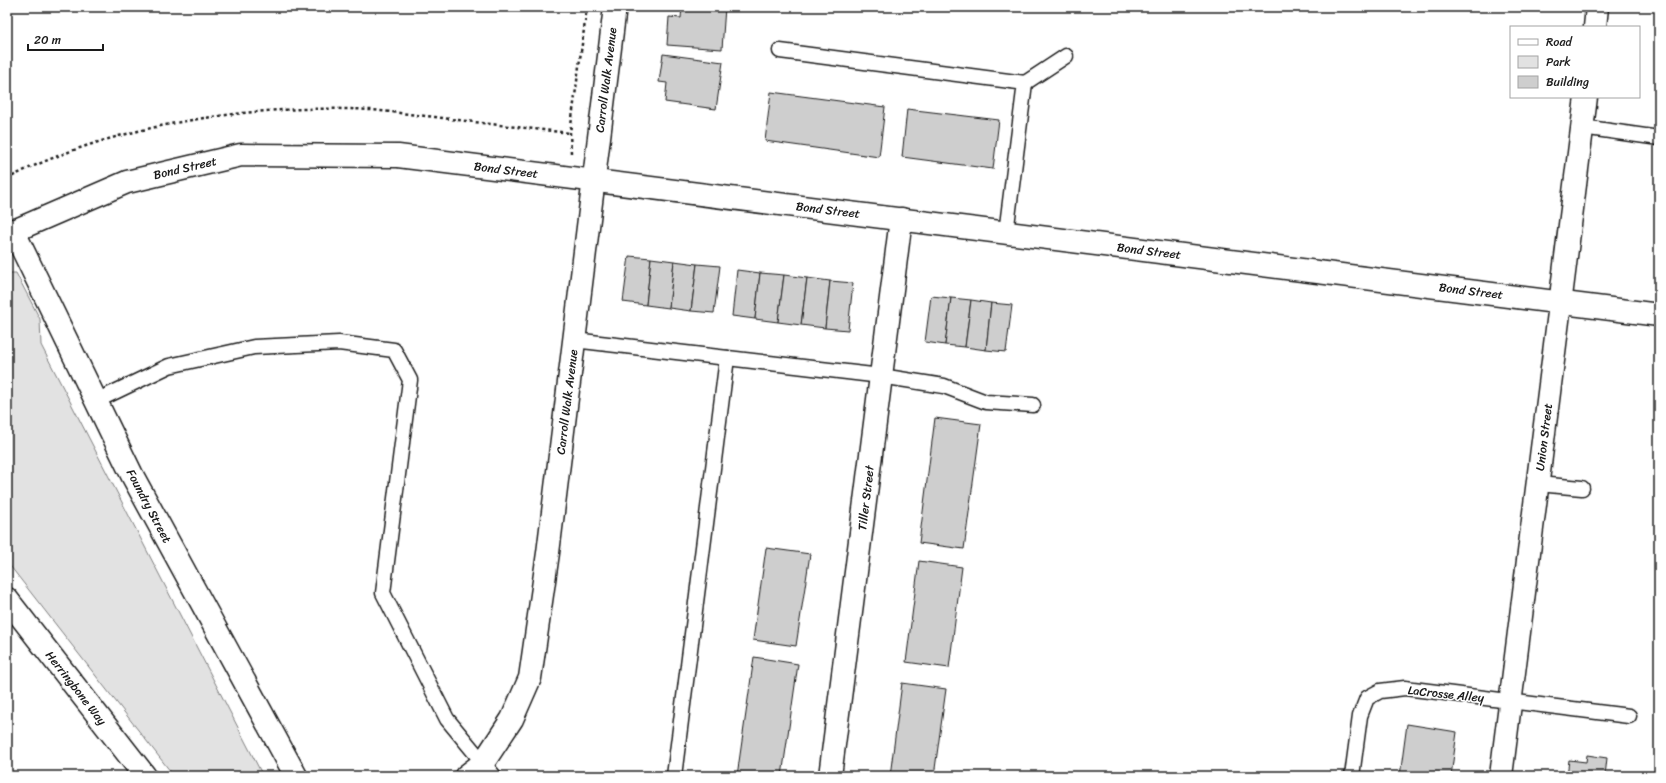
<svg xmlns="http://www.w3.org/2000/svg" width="1666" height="783" font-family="Sriracha,sans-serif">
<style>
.green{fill:#e2e2e2;stroke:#7f7f7f}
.building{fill:#cecece;stroke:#1c1c1c}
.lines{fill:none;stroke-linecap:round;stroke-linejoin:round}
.lane-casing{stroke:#1c1c1c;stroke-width:17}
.street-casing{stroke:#1c1c1c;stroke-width:25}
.path{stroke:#1c1c1c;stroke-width:2.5;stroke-dasharray:3 3;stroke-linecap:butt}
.lane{stroke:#fff;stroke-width:14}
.street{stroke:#fff;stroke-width:22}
.labels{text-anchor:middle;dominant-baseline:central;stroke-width:3;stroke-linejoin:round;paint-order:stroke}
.street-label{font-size:12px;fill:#1c1c1c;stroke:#fff}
</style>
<rect width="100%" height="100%" fill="#fff"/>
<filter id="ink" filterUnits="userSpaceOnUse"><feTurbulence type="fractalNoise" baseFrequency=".025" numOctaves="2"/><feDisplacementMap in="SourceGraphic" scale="8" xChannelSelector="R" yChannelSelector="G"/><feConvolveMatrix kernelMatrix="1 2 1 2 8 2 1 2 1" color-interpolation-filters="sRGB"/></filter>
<g filter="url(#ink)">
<polygon class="green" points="7,273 16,273 40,319 41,345 263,776 174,776 7,562"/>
<g class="building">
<polygon points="682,7 725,7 722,49 667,45 669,17 681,18"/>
<polygon points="663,54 723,62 716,109 665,102 667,83 659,82"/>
<polygon points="771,92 885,107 879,157 765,141"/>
<polygon points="907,109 999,120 993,169 902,157"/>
<polygon points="629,256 651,258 646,305 623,302"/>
<polygon points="651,258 674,261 669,308 646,305"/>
<polygon points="674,261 697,264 691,311 669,308"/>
<polygon points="697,264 720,266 714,313 691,311"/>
<polygon points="737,270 760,273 755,319 732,316"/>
<polygon points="760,273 784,275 778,322 755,319"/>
<polygon points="784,275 807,278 801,325 778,322"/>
<polygon points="807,278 830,281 825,328 801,325"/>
<polygon points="830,281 853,283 848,330 825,328"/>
<polygon points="931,296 951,298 945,345 925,342"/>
<polygon points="951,298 971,300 965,347 945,345"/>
<polygon points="971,300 991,303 986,350 965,347"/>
<polygon points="991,303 1012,305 1006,352 986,350"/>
<polygon points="935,418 981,424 964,549 919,543"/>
<polygon points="766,548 810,554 796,646 753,640"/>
<polygon points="919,561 962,567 949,668 906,662"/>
<polygon points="754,657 798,664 782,776 737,776"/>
<polygon points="902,683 946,689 934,776 890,776"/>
<polygon points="1407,724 1457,732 1451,776 1400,776"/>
<polygon points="1587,755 1607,758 1605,776 1567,776 1569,760 1586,762"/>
</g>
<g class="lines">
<defs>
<g id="lane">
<polyline points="780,51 1025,83 1006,233"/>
<polyline points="1025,83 1066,56"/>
<polyline points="1582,127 1659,138"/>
<polyline points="574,340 881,376 944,386 986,402 1033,405"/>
<polyline points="96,401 169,366 254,347 339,343 394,350 410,380 383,593 447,719 494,776"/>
<polyline points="1538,484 1582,488"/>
<polyline points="674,776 727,358"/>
<polyline points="1352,776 1360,716 1367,698 1380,691 1405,688 1629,716"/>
</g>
<g id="street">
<polyline points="1595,27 1597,7"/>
<polyline points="13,230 132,475 296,776"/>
<polyline points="7,234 127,182 241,155 398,156 1659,315"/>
<polyline points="7,599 145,776"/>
<polyline points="466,776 483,763 512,719 530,678 548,553 615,7"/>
<polyline points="830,776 901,219"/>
<polyline points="1501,776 1586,97"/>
</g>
</defs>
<use href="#lane" class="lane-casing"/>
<use href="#street" class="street-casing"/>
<g class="path">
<polyline points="571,153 570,133 587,7"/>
<path d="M7 179C104 128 236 106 345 109 375 109 405 114 435 117 480 123 525 128 570 133"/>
</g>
<use href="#lane" class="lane"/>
<use href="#street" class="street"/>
</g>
</g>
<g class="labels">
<g class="street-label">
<text transform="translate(606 80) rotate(-83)">Carroll Walk Avenue</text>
<text transform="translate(185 168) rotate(-13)">Bond Street</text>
<text transform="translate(506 170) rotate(7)">Bond Street</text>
<text transform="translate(828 210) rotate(7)">Bond Street</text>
<text transform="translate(1149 251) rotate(7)">Bond Street</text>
<text transform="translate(1471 291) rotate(7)">Bond Street</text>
<text transform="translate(567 402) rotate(-83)">Carroll Walk Avenue</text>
<text transform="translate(1544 437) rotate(-83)">Union Street</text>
<text transform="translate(866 498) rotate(-83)">Tiller Street</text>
<text transform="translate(149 506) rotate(62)">Foundry Street</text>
<text transform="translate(76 688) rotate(52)">Herringbone Way</text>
<text transform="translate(1446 694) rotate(6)">LaCrosse Alley</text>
</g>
</g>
<rect width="1666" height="783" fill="none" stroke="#fff" stroke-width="24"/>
<rect x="12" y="12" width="1642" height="759" fill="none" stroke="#1c1c1c" stroke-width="1.5" filter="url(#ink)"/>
<rect x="1510" y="26" width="130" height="72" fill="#ffffff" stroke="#a4a4a4"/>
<rect x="1518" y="39" width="20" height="6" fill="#ffffff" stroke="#a4a4a4"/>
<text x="1546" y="46" font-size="12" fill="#1c1c1c">Road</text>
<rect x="1518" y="56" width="20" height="12" fill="#e2e2e2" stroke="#a4a4a4"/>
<text x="1546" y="66" font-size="12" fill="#1c1c1c">Park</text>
<rect x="1518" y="76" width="20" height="12" fill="#cecece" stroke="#a4a4a4"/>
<text x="1546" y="86" font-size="12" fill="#1c1c1c">Building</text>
<path d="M28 44v6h75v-6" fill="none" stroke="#1c1c1c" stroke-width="2"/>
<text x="34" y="44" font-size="12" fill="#1c1c1c" stroke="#ffffff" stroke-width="3" paint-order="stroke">20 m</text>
</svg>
